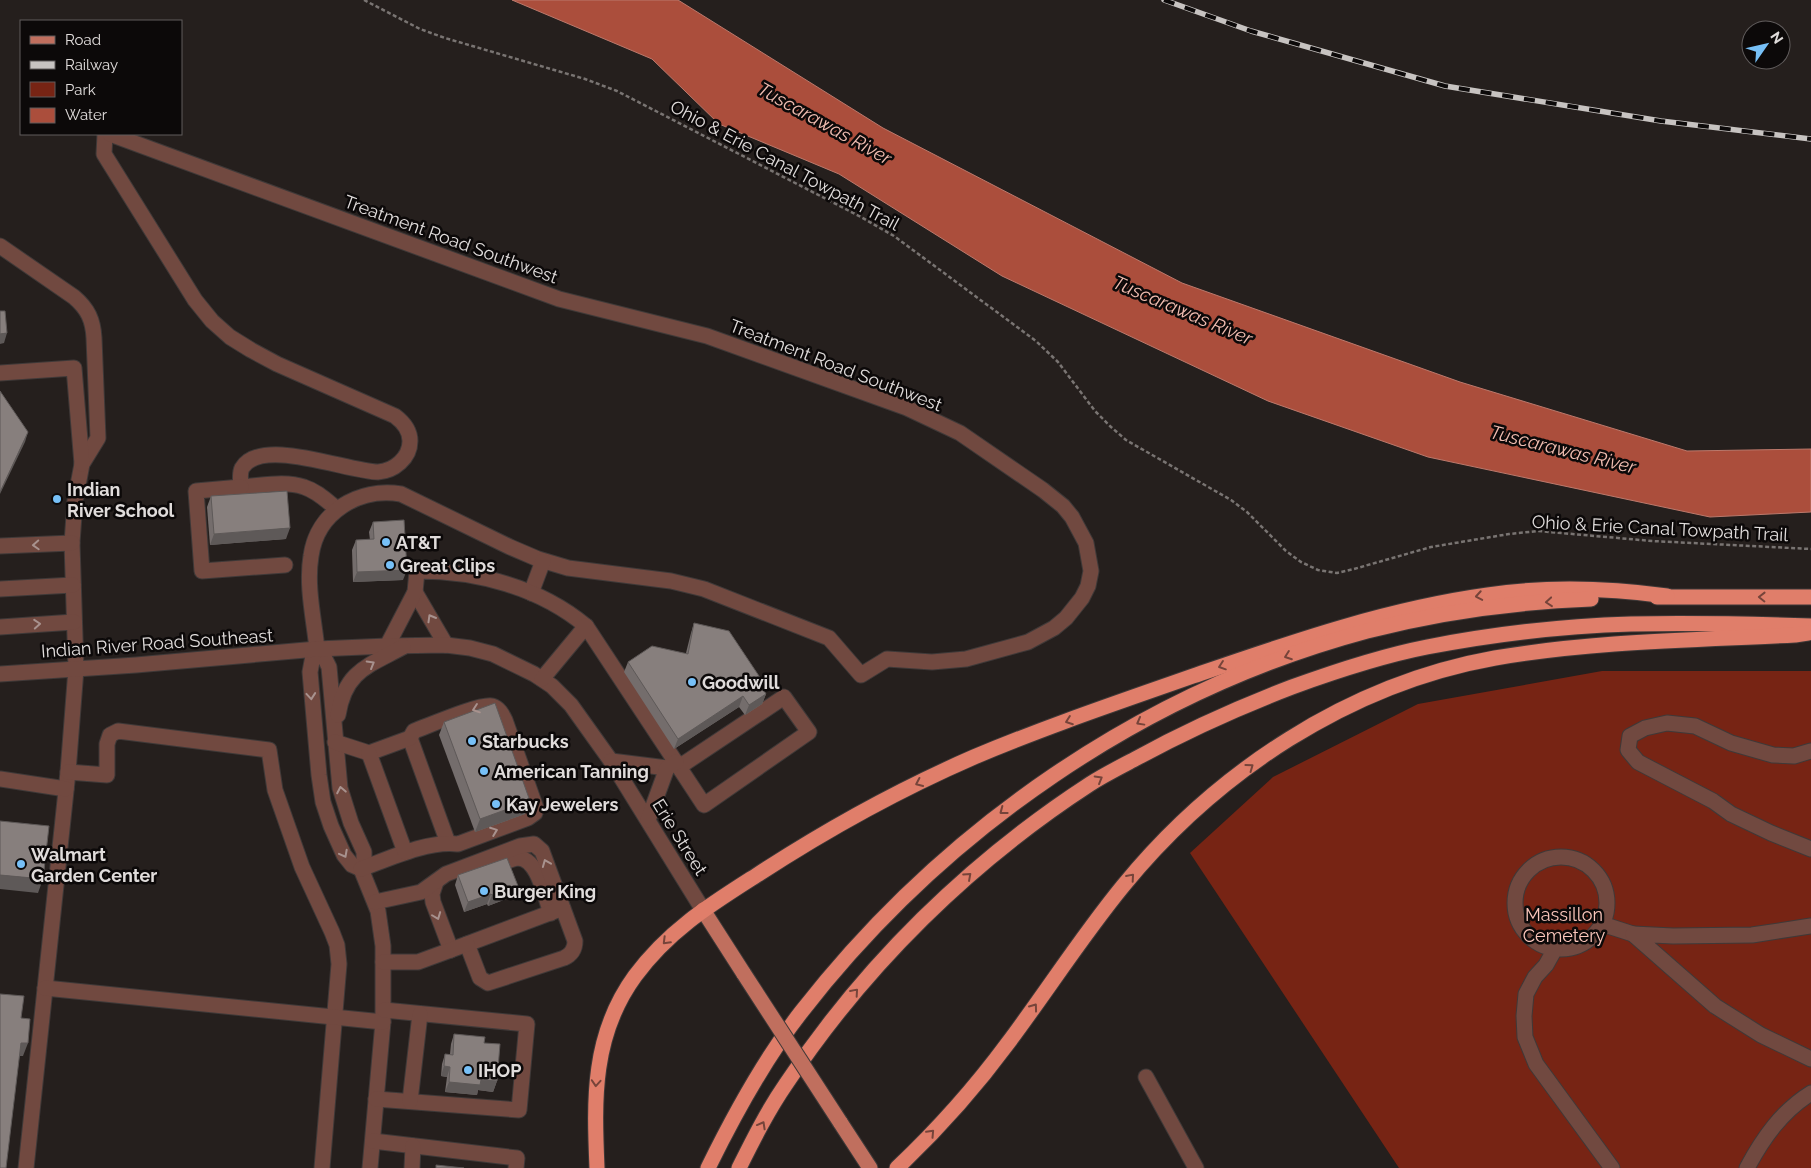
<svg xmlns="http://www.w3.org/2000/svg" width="1811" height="1168" font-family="Raleway,sans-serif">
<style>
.green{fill:#772414}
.water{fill:#ab4e3c;stroke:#bb796c}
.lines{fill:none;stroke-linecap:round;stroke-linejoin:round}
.minor-casing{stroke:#3f3938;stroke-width:17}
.major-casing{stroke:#3f3938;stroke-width:17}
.highway-casing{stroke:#3f3938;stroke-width:17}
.path{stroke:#797472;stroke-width:2.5;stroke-dasharray:4 2.5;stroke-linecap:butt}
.minor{stroke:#714940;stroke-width:15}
.major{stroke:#c06f5e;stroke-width:15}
.highway{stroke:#e07e6a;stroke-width:15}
.rail-casing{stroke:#c7c3c1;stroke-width:5.5}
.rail{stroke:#0c0909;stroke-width:4;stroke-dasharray:11;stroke-linecap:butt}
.major-bridge-casing{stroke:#3f3938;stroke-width:17;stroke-linecap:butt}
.major-bridge{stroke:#c06f5e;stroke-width:15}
.wall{fill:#746d6c}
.shaded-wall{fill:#5e5958}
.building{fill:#877f7d;stroke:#5e5958}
.oneway{stroke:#a8928e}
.oneway2{stroke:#76443a}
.poi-dot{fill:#77c0f7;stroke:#0c0909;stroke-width:2}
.labels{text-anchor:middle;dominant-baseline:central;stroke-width:5;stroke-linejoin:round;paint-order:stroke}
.street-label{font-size:18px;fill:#e0dcdb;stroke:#0c0909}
.poi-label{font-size:18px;font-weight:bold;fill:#e0dcdb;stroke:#0c0909;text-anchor:start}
.park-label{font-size:18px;fill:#fbc6bb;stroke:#0c0909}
.water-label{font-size:19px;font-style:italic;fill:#efbcb0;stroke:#0c0909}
</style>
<rect width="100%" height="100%" fill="#251f1d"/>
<polygon class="green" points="1602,671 1811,671 1811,1168 1399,1168 1190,853 1273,777 1418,704"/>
<polygon class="water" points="512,0 678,0 883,128 1182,283 1460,382 1687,451 1811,449 1811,512 1710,517 1428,457 1268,401 1002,276 839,174 719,124 652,59"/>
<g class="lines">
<defs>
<g id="minor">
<path d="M105 134 104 154 195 300 212 321 230 337 251 350 277 364 395 416C403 422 410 430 410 441 410 458 394 471 378 472 349 472 261 436 242 468 239 474 241 481 241 487 260 486 285 480 304 487 317 491 327 501 337 509"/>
<path d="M110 134 559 299 707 336 907 408 960 433 1043 490 1063 506 1072 517 1086 543 1091 571 1088 586 1082 598 1066 618 1054 628 1028 642 966 659 932 662 887 659 861 675 829 638 704 589 671 581 568 568 538 559 510 547 401 494C359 487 317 512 311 556 306 586 314 619 317 649"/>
<path d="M0 246 74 297C88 309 93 320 94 338L98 438 82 464 75 501 72 543 76 669 68 772 26 1168"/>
<polyline points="0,373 74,368 82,464"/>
<polyline points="241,487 196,491 202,571 285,565"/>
<polyline points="0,546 72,543"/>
<polyline points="0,589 73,585"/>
<polyline points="415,592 446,645"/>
<polyline points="531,593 543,561"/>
<polyline points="0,627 74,622"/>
<path d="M387 646 415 592 417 571C477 571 539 587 586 626L704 805 809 732 784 697 679 767"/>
<polyline points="317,649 324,657 329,667 340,788 351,823 364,852 364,860 361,869 378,911 383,946 383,1022 370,1168"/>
<polyline points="317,649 313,656 310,672 319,775 323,802 331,826 344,855 352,865 361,869"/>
<polyline points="0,674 136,665 317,649 387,646 446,645 470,648 493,654 534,674 552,686 571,705 611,761 703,910"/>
<polyline points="542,679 586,626"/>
<path d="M338 715C345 671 368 666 403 647"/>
<polyline points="410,738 448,843"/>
<path d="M335 742 369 753 410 738 414 731C428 726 481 703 492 706 499 708 502 714 505 720L536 808 535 813 528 818 458 844C429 840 388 859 361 869"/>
<polyline points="1811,751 1794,756 1773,755 1731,743 1695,726 1667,723 1645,728 1630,736 1628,750 1638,762 1713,801 1731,814 1771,833 1811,849"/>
<polyline points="369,753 405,852"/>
<polyline points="611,761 667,768"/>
<polyline points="68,772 107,775 107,744 110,735 118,731 269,750 275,790 302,867 332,932 337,945 339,964 322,1168"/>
<polyline points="0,779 66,789"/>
<polyline points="648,820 667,768 676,762"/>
<circle cx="1561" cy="903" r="46"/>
<path d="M492 867C500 864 510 859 518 858 538 858 545 898 551 913"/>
<polyline points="436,882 432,894 433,902 451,950"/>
<path d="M375 902 421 892 446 874 520 846 534 844 542 851 575 941C575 949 571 955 564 958L488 983 480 978 467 944 563 908"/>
<polyline points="1602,924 1633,934"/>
<polyline points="1811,926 1752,935 1673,936 1633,934 1715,1006 1761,1035 1811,1059"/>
<polyline points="1555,949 1546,965 1535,977 1526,994 1524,1016 1525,1037 1536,1064 1612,1168"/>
<polyline points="383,962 418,962 467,944"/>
<polyline points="45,988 383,1022"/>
<polyline points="1146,1077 1196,1168"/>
<polyline points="376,1099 519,1110 527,1024 384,1010"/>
<polyline points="410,1101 420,1014"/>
<polyline points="373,1141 517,1158 516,1168"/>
<polyline points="412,1168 413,1146"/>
<path d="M1747 1168C1763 1138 1782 1111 1811 1093"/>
</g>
<g id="major">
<polyline points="703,910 744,974"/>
<polyline points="840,1122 870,1168"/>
</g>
<g id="highway">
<polyline points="1657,597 1811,597"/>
<path d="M597 1168C594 1099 592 1035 635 976 669 930 710 905 757 875 826 830 898 790 974 757 1045 727 1119 702 1193 676 1289 643 1386 609 1488 595 1547 586 1608 588 1667 596"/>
<path d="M708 1168C734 1115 765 1058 802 1011 944 829 1143 691 1367 631 1440 612 1516 602 1591 599"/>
<path d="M739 1168C753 1140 768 1110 786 1084 865 965 970 862 1090 784 1104 775 1120 767 1135 759 1186 731 1237 708 1292 687 1336 671 1381 656 1427 647 1494 634 1563 626 1631 624 1691 623 1751 624 1811 626"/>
<path d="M897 1168C935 1132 977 1085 1008 1043 1047 991 1082 936 1123 886 1216 772 1349 684 1495 658 1594 641 1695 640 1795 635L1808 633"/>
</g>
</defs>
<use href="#minor" class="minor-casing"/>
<use href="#major" class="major-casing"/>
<use href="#highway" class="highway-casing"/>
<polyline class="path" points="364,0 420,29 445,38 585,79 617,91 861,217 894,236 1036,341 1058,362 1095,411 1111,427 1126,440 1231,500 1247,512 1286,551 1301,562 1318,570 1337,573 1354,569 1431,547 1509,534 1538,531 1652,541 1811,549"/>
<use href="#minor" class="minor"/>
<use href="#major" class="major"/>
<use href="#highway" class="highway"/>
<defs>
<polyline id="rail" points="1164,0 1251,31 1445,86 1661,121 1811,139"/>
</defs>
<use href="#rail" class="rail-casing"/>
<use href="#rail" class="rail"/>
<defs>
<polyline id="major-bridge" points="744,974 840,1122"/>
</defs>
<use href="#major-bridge" class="major-bridge-casing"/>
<use href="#major-bridge" class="major-bridge"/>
</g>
<g class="wall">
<polygon points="211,496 286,539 210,545 207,507"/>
<polygon points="373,522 403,580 353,582 352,550 356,540 370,540 369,532"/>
<polygon points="694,623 761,687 766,694 762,704 745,715 739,707 674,749 624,672 628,662 686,653 691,633"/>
<polygon points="444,722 530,801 525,814 475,832 439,735"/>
<polygon points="458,875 514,896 488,906 487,904 464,912 455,885"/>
<polygon points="454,1034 484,1043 497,1081 493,1092 478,1090 477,1095 445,1092 447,1077 441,1076 442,1064 445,1054 450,1054 451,1044"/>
</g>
<g class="shaded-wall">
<polygon points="7,333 4,343 0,344 0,334"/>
<polygon points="28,432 25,442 0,494 0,492"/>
<polygon points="290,528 286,539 210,545 214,534"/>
<polygon points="407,570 403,580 353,582 357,572"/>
<polygon points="766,694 762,704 745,715 749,705"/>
<polygon points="743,696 739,707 674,749 678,739"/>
<polygon points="530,801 525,814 475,832 480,819"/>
<polygon points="0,875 43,879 38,893 0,889"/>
<polygon points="518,886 514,896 488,906 492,895"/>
<polygon points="491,894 487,904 464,912 468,902"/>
<polygon points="21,1043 28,1043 23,1056 16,1056"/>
<polygon points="444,1066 450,1067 447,1077 441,1076"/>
<polygon points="481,1080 497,1081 493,1092 478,1090 477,1095 445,1092 449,1082"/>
</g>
<g class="building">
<polygon points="0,311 5,311 7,333 0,334"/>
<polygon points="0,391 28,432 0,492"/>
<polygon points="287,491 290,528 214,534 211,496"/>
<polygon points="404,520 407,570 357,572 356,540 374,539 373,522"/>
<polygon points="694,623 729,631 763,682 760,684 766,694 749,705 743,696 678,739 628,662 652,646 688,654"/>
<polygon points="495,703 530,801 480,819 444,722"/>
<polygon points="0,821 49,826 43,879 0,875"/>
<polygon points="507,858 518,886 492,895 491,894 468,902 458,875"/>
<polygon points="0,994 24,996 21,1018 30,1019 28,1043 21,1043 6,1168 0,1168"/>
<polygon points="454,1034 485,1037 484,1043 500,1044 497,1081 481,1080 480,1085 449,1082 450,1067 444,1066 445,1054 453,1055"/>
<polygon points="436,1165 464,1168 436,1168"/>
</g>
<defs><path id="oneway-chevron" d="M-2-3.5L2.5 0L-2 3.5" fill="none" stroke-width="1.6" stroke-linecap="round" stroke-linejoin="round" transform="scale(1.25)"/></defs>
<g class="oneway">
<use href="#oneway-chevron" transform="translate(36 545) rotate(177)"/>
<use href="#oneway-chevron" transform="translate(431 618) rotate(-120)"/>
<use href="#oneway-chevron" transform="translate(37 624) rotate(-4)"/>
<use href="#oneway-chevron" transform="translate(371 664) rotate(-30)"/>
<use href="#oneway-chevron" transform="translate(311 696) rotate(85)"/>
<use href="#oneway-chevron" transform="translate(476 709) rotate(161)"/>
<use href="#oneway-chevron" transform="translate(341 790) rotate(-101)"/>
<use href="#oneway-chevron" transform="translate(494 831) rotate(-21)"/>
<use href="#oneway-chevron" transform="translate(344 854) rotate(62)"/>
<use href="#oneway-chevron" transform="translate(546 863) rotate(-112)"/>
<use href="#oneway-chevron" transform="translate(437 916) rotate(69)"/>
</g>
<g class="oneway2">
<use href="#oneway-chevron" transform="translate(1479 596) rotate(170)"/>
<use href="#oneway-chevron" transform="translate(1762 597) rotate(-179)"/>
<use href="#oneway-chevron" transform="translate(1549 602) rotate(175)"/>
<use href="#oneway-chevron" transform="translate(1288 656) rotate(160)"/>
<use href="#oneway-chevron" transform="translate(1222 666) rotate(161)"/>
<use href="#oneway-chevron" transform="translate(1069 721) rotate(160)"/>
<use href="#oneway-chevron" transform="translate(1140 722) rotate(151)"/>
<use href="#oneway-chevron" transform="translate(1250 767) rotate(-36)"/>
<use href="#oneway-chevron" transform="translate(1099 779) rotate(-30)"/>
<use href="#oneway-chevron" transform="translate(919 783) rotate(155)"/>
<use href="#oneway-chevron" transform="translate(1003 811) rotate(143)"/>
<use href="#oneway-chevron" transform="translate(968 876) rotate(-42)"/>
<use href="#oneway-chevron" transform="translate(1131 877) rotate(-49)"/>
<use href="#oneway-chevron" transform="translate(666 941) rotate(135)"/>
<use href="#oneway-chevron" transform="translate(855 992) rotate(-49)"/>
<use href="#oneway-chevron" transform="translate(1034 1007) rotate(-54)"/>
<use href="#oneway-chevron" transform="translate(596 1083) rotate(94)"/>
<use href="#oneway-chevron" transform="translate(762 1125) rotate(-61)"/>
<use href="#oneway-chevron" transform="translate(931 1133) rotate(-47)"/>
</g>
<g class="poi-dot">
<circle cx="57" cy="499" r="5"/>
<circle cx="386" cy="542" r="5"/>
<circle cx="390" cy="565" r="5"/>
<circle cx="692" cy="682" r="5"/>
<circle cx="472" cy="741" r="5"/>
<circle cx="484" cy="771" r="5"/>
<circle cx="496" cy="804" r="5"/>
<circle cx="21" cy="864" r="5"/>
<circle cx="484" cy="891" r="5"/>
<circle cx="468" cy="1070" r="5"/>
</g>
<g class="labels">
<g class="street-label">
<text transform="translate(785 165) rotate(28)">Ohio &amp; Erie Canal Towpath Trail</text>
<text transform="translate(451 239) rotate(20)">Treatment Road Southwest</text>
<text transform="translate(836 365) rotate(21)">Treatment Road Southwest</text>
<text transform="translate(1660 528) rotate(3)">Ohio &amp; Erie Canal Towpath Trail</text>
<text transform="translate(157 643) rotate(-4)">Indian River Road Southeast</text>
<text transform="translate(680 837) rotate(58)">Erie Street</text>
</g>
<g class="poi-label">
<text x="67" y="489">Indian<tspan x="67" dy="21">River School</tspan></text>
<text x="396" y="542">AT&amp;T</text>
<text x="400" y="565">Great Clips</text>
<text x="702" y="682">Goodwill</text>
<text x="482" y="741">Starbucks</text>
<text x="494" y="771">American Tanning</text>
<text x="506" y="804">Kay Jewelers</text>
<text x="31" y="854">Walmart<tspan x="31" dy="21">Garden Center</tspan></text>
<text x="494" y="891">Burger King</text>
<text x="478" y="1070">IHOP</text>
</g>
<g class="park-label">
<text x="1564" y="914">Massillon<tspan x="1564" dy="21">Cemetery</tspan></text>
</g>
<g class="water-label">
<text transform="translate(825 123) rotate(29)">Tuscarawas River</text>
<text transform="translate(1183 310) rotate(23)">Tuscarawas River</text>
<text transform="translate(1563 449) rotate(14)">Tuscarawas River</text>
</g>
</g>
<rect x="20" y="20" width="162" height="115" fill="#0c0909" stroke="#615d5d"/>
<rect x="30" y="36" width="25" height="8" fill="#c06f5e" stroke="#615d5d"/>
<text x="65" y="45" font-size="15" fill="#e0dcdb">Road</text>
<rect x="30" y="61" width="25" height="8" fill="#c7c3c1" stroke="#615d5d"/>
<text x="65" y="70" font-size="15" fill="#e0dcdb">Railway</text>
<rect x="30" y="82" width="25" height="15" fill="#772414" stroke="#615d5d"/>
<text x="65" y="95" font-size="15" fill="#e0dcdb">Park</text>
<rect x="30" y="108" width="25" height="15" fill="#ab4e3c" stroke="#615d5d"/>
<text x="65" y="120" font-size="15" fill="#e0dcdb">Water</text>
<g transform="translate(1766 45) rotate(56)"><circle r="24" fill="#0c0909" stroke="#615d5d"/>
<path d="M0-4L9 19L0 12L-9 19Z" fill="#77c0f7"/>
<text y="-8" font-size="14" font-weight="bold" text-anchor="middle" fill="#e0dcdb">N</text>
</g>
</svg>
